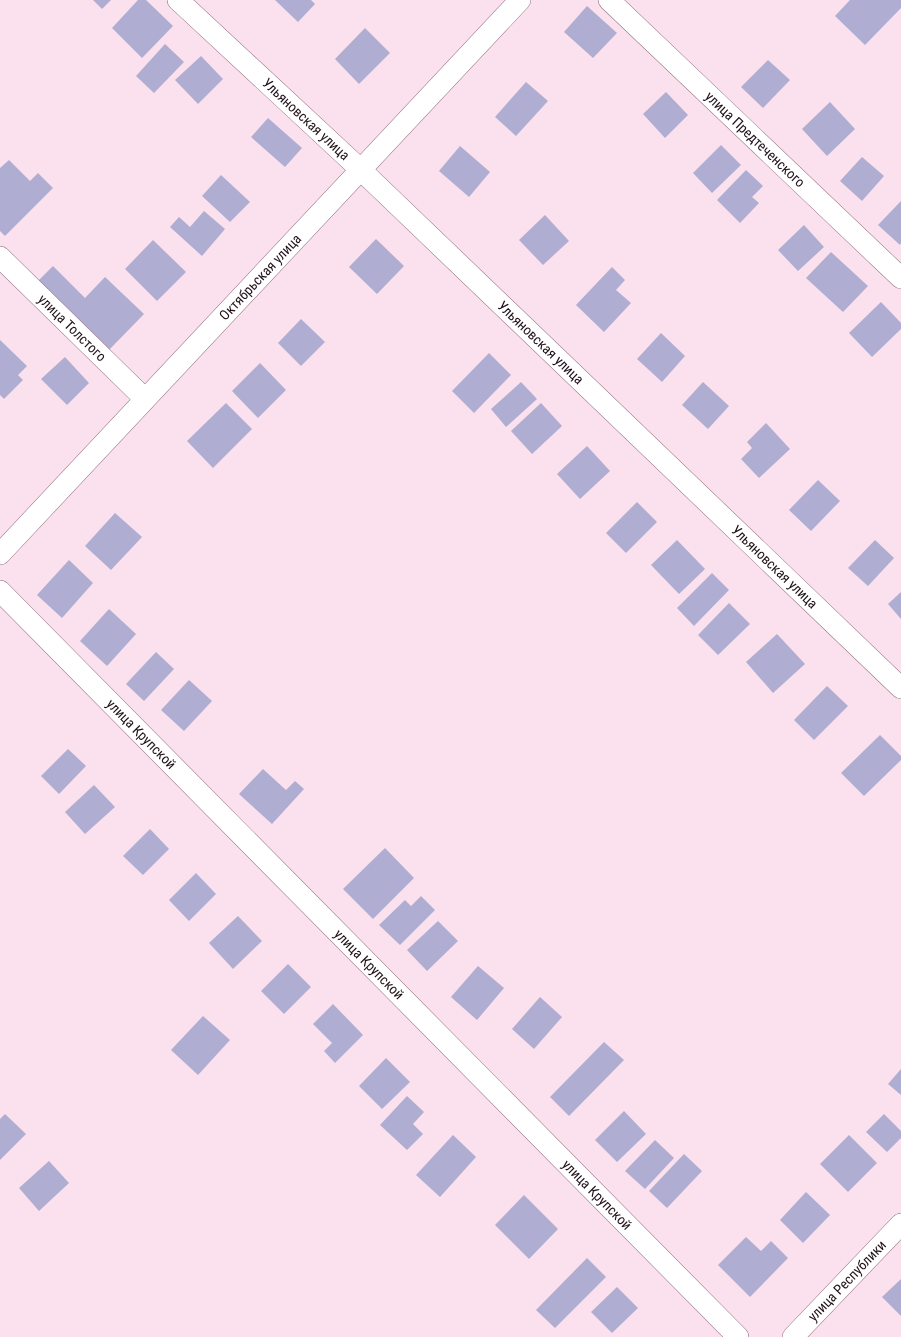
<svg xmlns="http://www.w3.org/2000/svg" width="901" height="1337" font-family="'Roboto Condensed',sans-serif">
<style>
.building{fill:#afadd2}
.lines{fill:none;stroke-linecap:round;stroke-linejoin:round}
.minor-casing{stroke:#947082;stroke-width:22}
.minor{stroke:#fff;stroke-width:21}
.labels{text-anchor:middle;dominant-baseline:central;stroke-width:3;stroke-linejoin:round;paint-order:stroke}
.street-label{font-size:14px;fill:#1f1118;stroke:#fcf3f7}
</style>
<rect width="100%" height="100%" fill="#fae1ed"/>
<g class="building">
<polygon points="93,0 111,0 102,9"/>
<polygon points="138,0 146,0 173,26 142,58 112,28"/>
<polygon points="275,0 311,0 315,4 298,22"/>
<polygon points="850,0 901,0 901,8 865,45 835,16"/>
<polygon points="587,6 617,33 593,58 564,32"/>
<polygon points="365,28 390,53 359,84 335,59"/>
<polygon points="165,44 184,62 154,93 136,76"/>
<polygon points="201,56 223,79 198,104 175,80"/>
<polygon points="768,60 790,80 763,108 741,87"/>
<polygon points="526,82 548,101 516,136 495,117"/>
<polygon points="666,92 688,115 665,138 643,114"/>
<polygon points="830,102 855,129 827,156 802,129"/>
<polygon points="268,118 302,148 285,167 251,137"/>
<polygon points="721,145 741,165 712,193 693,173"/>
<polygon points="460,146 490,172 469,197 439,171"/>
<polygon points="862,157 884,176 862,201 840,181"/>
<polygon points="9,160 30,181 38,173 53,188 5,236 0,231 0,168"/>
<polygon points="746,170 763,186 752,197 759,203 740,223 717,200"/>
<polygon points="221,175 250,202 230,222 202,196"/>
<polygon points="901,201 901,243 900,245 878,225"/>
<polygon points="204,211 225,229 202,256 170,227 179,217 190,227"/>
<polygon points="545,215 569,241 543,265 519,240"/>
<polygon points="804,225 824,247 798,271 778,250"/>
<polygon points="376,239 404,266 377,294 349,267"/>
<polygon points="153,240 186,272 157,301 125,269"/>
<polygon points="831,252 868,286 843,312 806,278"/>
<polygon points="53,266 85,298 105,277 144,314 106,353 35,284"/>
<polygon points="612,267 625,280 616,290 631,303 604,332 576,305"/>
<polygon points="881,302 901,323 901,329 872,357 849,333"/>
<polygon points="301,319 325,342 301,366 278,343"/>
<polygon points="661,333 685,356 662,382 637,359"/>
<polygon points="0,340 27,366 18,375 23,380 4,399 0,395"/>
<polygon points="489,353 511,375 474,413 452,391"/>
<polygon points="65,357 89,383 67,405 41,379"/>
<polygon points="260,363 286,390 258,418 232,391"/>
<polygon points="521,382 537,399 506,427 491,409"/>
<polygon points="703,382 729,406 708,429 682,405"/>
<polygon points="226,403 252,429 213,468 187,441"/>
<polygon points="541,403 562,426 532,454 511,431"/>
<polygon points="766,423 790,449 759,478 741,459 752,448 747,442"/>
<polygon points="587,446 610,471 580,499 557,474"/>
<polygon points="818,480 840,501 811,531 789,510"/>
<polygon points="637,502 657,522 626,553 606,533"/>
<polygon points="115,513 142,537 111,570 85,546"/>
<polygon points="677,540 705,569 679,594 651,565"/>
<polygon points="875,540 894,558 868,586 848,568"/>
<polygon points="69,560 93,583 62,618 37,595"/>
<polygon points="712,573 729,590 694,626 677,608"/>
<polygon points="901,592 901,619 888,604"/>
<polygon points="729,603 750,624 718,655 698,635"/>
<polygon points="109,609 136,634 107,666 80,641"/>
<polygon points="777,634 805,664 773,693 746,662"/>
<polygon points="156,652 174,669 144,701 126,684"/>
<polygon points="189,680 212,701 184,731 161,710"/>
<polygon points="827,686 848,706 814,740 794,720"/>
<polygon points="880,735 901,756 901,760 864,796 841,773"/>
<polygon points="68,749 86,766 59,794 41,776"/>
<polygon points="263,769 286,790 295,781 304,789 272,824 239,794"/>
<polygon points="94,785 115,807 85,834 65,812"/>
<polygon points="150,829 169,849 143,875 123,856"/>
<polygon points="385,848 414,878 373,919 343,889"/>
<polygon points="196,873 216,894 189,921 169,900"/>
<polygon points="421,896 435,910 400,945 379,925 405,900 411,906"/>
<polygon points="238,916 262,941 233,969 209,943"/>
<polygon points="438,921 458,941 427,971 407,950"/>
<polygon points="288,964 311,987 284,1014 261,991"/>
<polygon points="478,966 504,988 477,1020 451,997"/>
<polygon points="540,997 562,1017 534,1049 512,1029"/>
<polygon points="333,1004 363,1035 335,1063 324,1051 332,1043 313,1024"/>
<polygon points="203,1016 230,1040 198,1075 171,1050"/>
<polygon points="604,1042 624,1060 569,1116 550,1097"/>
<polygon points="386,1058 410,1082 382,1109 359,1086"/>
<polygon points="901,1069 901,1095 888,1084"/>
<polygon points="407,1096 424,1112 413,1124 423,1134 407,1150 380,1125"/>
<polygon points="624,1111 646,1134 617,1162 595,1140"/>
<polygon points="5,1114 26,1134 0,1160 0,1119"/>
<polygon points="884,1114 901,1131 901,1138 887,1152 866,1132"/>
<polygon points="453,1135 476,1157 440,1197 416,1175"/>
<polygon points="849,1135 877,1163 848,1192 820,1164"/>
<polygon points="655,1140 674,1158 645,1189 625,1171"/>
<polygon points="684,1154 702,1171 667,1208 649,1191"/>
<polygon points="49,1161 69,1183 39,1211 19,1188"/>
<polygon points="806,1192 830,1215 803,1243 780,1220"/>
<polygon points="524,1195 558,1229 529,1259 495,1225"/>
<polygon points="746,1237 761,1251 771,1241 788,1258 750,1297 718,1265"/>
<polygon points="587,1258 606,1277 555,1328 536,1310"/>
<polygon points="901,1279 901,1316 882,1297"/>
<polygon points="617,1287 638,1308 612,1333 591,1312"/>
</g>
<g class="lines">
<defs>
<g id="minor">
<path id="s1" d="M178 0 361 170 901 688"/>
<path id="s2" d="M609 0 901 278"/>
<path id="s3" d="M0 257 145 399"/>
<path id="s4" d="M0 554 520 0"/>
<path id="s5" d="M0 591 738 1337"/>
<path id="s6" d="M793 1337 901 1224"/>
</g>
</defs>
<use href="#minor" class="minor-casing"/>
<use href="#minor" class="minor"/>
</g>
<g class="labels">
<g class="street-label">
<text stroke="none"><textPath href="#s1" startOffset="175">Ульяновская улица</textPath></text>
<text stroke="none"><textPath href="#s2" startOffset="202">улица Предтеченского</textPath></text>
<text stroke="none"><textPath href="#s4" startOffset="380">Октябрьская улица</textPath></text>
<text stroke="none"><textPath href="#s3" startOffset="101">улица Толстого</textPath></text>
<text stroke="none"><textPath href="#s1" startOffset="499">Ульяновская улица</textPath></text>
<text stroke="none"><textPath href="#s1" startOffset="823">Ульяновская улица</textPath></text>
<text stroke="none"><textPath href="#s5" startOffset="201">улица Крупской</textPath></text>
<text stroke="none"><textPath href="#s5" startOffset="525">улица Крупской</textPath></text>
<text stroke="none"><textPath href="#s5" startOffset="849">улица Крупской</textPath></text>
<text stroke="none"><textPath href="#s6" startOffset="78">улица Республики</textPath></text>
</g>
</g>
</svg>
